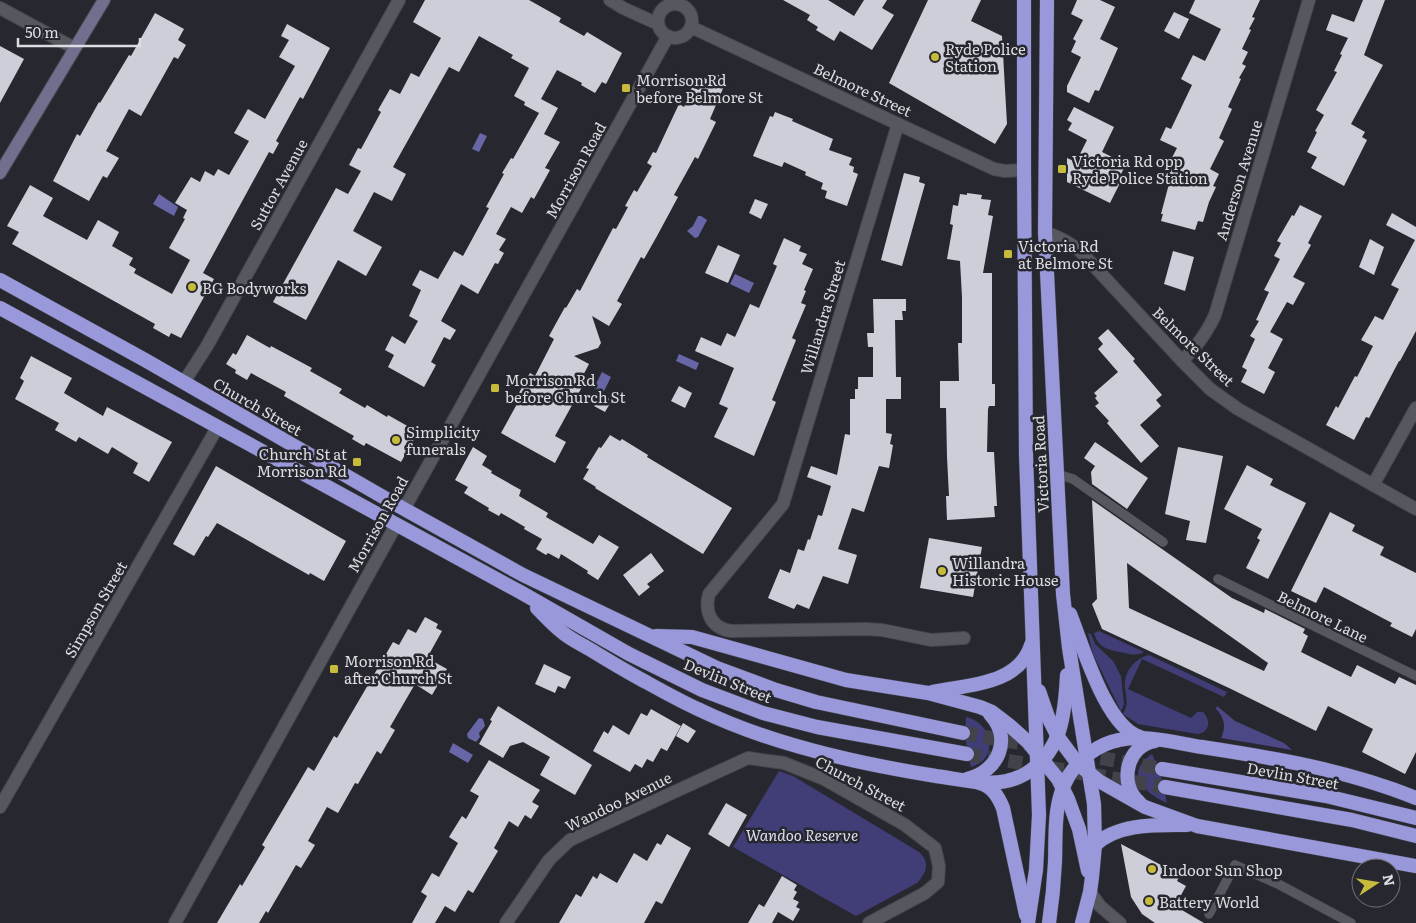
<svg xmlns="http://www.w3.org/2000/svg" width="1416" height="923" font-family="Literata,serif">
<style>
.green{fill:#403d77}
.forest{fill:#4c4886}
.water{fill:#6866a7}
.building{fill:#ceced8;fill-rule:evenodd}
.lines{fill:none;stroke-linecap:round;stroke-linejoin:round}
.trunk-tunnel{stroke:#42434a;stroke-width:14;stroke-dasharray:14 7;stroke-linecap:butt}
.service-casing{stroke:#45454c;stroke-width:10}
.minor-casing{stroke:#45454c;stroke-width:14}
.tertiary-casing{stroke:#45454c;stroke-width:14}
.secondary-casing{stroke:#45454c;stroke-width:14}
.trunk-casing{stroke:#45454c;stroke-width:15}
.service{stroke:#575760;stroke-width:9}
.minor{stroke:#575760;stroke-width:12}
.tertiary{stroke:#575760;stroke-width:12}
.secondary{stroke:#706f8e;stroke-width:12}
.trunk{stroke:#9898da;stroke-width:14}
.poi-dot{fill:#c7bb3c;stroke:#27282f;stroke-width:2}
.labels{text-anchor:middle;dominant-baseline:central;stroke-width:5;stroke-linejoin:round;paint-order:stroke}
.poi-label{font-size:15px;fill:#dcdce1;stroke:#27282f;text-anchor:start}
.street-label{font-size:15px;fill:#dcdce1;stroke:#27282f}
.park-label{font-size:15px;font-style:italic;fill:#dddef1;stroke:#27282f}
</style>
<rect width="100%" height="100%" fill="#27282f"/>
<g class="green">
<path d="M1099 631 1144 652C1134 657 1129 653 1119 652 1106 649 1098 647 1094 633Z"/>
<polygon points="1088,633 1091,634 1095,644 1113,661 1121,676 1124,704 1121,711 1093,654"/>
<path d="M1149 655 1227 692 1224 697 1142 659 1128 689 1191 718 1197 712H1203C1211 720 1210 733 1197 734L1138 724 1123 714C1129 704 1126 698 1125 687 1124 672 1134 659 1149 655Z"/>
<path d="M966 717C993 723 999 759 971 767L965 737Z"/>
<path d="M1152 754 1160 772 1167 803C1145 793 1123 774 1152 754Z"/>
<path d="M779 771 793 776 919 852C931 863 926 873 917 883L856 916 733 847Z"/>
</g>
<path class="forest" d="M1217 706 1235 721 1284 743 1292 750 1221 738C1226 727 1225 718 1216 709Z"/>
<g class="water">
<polygon points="480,133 487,136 479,152 472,149"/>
<polygon points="159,194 178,207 174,216 153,204"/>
<polygon points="698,216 701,216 707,220 698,237 695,238 687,231 693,226"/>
<polygon points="735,274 754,283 749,293 730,284"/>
<polygon points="679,354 699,363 696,370 676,361"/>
<polygon points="602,372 611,377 603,393 594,388"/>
<polygon points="479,718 483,719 485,726 479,733 480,737 476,742 468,738 467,734"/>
<polygon points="453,743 473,755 468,763 449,752"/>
</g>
<g class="building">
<polygon points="425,0 529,0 561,18 559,22 584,36 587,32 622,53 606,84 602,82 595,93 581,85 582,83 557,70 541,99 558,108 544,134 560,142 545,168 550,170 534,199 531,197 522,213 511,207 496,234 506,239 499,250 504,253 498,264 495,263 478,294 461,284 441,321 456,330 450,340 444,337 431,362 436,365 424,387 388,367 394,355 385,350 392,336 405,344 418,321 409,316 421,290 412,285 420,270 438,279 454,251 463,256 489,208 486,207 504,174 502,173 511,158 513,159 539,113 524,105 525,102 514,96 529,68 511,58 513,55 479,36 459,72 449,67 393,167 406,174 392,201 374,192 353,231 382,247 366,276 338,260 306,320 273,302 336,188 348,194 361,171 349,165 358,148 361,149 381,112 378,110 390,89 400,94 411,73 419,77 441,38 413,22"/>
<polygon points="783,0 828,0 854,16 864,0 887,0 882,8 894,15 872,50 840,31 834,41 816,30 818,27 807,20 810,15"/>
<polygon points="928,0 981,0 971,21 1002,36 1007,124 995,144 889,83"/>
<polygon points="1077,0 1100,0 1115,7 1100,39 1118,48 1099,91 1095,90 1089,103 1067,92 1067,86 1081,57 1071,52 1076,41 1073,39 1083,20 1071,14"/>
<polygon points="1195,0 1260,0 1252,17 1255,18 1249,29 1251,30 1242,49 1248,52 1242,64 1246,66 1239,78 1241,79 1228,107 1232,109 1219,138 1224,141 1210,169 1219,174 1213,186 1216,187 1209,202 1203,222 1198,221 1195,230 1161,221 1163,214 1161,214 1170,180 1166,178 1170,170 1166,169 1177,148 1160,140 1166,127 1171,129 1192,85 1181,79 1193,55 1205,61 1221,29 1189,13"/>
<polygon points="1363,0 1385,0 1364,55 1383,65 1351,124 1365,132 1362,137 1367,140 1344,186 1311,168 1317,157 1307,152 1317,132 1315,131 1324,115 1316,110 1337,72 1334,71 1342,55 1340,54 1348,38 1326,30 1332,14 1354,22"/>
<polygon points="1174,12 1189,19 1179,39 1164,31"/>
<polygon points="155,13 184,29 178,40 186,45 178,59 174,57 141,116 129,109 106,151 119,158 107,178 103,176 89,201 53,181 77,134 80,136 99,102 100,103 129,55 131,56"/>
<polygon points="287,24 330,48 303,99 300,97 276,141 279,143 273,154 269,152 203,273 214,279 181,338 171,333 169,337 153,328 155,324 12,244 19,232 7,226 30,185 53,198 43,216 87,240 98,220 119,232 112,246 133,258 129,265 136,269 134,273 172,294 190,260 169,248 185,219 183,218 187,210 175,203 191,177 200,182 205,171 214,176 218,169 229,175 249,141 234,133 248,109 265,119 295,66 279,57 289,40 281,36"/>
<polygon points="0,46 24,59 0,103"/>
<polygon points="715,74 727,79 710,119 716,122 698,159 695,157 674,195 678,197 657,236 644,259 641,257 617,301 622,304 609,326 592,316 601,343 598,348 574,356 589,364 578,385 582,387 555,436 566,442 555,463 501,433 517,404 514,402 530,373 535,376 554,339 549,336 565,307 566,308 577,289 580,291 613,228 616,229 628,207 625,206 634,190 637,192 652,166 647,163 653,152 656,153 679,104 684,107 692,87 699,90 704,78 712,81"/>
<polygon points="1074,107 1114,127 1102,152 1126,164 1117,182 1120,183 1110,203 1067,182 1067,158 1076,162 1087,140 1068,130 1072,123 1067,120"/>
<polygon points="775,112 793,119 792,121 833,139 829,150 852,158 849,165 854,167 853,172 858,174 847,206 825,198 827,191 821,189 823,183 805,175 806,172 784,162 782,167 753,156 770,116 773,117"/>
<polygon points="904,173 920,177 919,182 925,184 902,266 881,260"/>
<polygon points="967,193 982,195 981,199 991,200 988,215 993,216 983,273 992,273 992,384 995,384 995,406 989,406 988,409 987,452 994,452 997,506 994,506 995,517 947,520 946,496 949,496 947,457 946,408 940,408 940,381 959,381 958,343 962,343 962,297 960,261 947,259 953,225 950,224 953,205 958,206 960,194 967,195"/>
<polygon points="755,199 768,204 761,219 749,213"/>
<polygon points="1300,205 1322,216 1308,243 1311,245 1293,277 1305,283 1293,305 1287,302 1270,332 1283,339 1268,368 1275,372 1264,394 1241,382 1247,370 1242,367 1255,339 1250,336 1259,321 1256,320 1269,292 1264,290 1280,259 1274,256 1281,243 1277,241 1292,215 1294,216"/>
<polygon points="1392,213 1416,227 1416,331 1400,361 1399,361 1369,418 1366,417 1354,440 1326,425 1336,406 1338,408 1355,376 1357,377 1373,346 1361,340 1375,316 1383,320 1399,289 1391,285 1415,240 1386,225"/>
<polygon points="784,238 801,246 799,251 807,254 802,264 813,269 804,290 806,291 801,303 806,305 792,338 796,340 772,400 776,402 754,456 714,437 728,408 719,404 734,368 695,351 701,337 721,346 727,333 735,337 750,304 759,308 777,266 773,264"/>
<polygon points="1370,239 1384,247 1374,275 1359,267"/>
<polygon points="718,245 740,255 728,283 705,273"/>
<polygon points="1173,251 1194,257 1185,291 1164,284"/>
<polygon points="873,299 906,299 906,311 902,311 903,320 895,320 896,377 901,377 901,399 886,399 886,433 892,434 890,444 893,445 889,468 879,466 864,512 852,508 838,549 857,555 848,584 823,576 809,609 797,604 794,609 768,598 780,569 790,573 798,549 804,551 808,539 810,540 818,515 822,516 831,486 807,477 811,466 837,475 845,434 850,435 850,399 855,399 855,389 858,389 858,377 873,377 873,347 868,347 867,333 874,333"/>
<polygon points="1108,329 1135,359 1133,361 1162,395 1156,400 1161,406 1140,425 1159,446 1141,463 1107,423 1109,421 1095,406 1099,403 1095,398 1097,396 1094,393 1118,372 1098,349 1103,344 1098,338"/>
<polygon points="247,335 270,348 271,346 312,368 310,371 342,389 339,393 365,408 367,405 387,417 388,415 418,432 401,462 366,443 364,446 352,439 354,436 284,396 286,392 251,373 247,380 235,373 236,370 226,364 233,353 236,355"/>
<polygon points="31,356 72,378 64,393 103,416 107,407 172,442 149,482 133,473 138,463 112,447 108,454 79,437 76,442 55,430 59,423 15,399 24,381 20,378"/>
<polygon points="679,386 692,393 685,408 671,401"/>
<polygon points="601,394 612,400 605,412 594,406"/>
<polygon points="610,435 620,441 622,439 648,455 647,457 732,508 703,554 595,488 596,487 583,479 589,469 586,468 599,447 601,448"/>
<polygon points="1095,442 1148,478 1127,509 1092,484 1091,472 1095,466 1084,458"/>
<polygon points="473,447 487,456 482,465 492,471 491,473 521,490 519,496 548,513 546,517 593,544 599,535 619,547 598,580 587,573 588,571 561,554 559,559 548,553 546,555 536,549 542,539 524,529 525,527 501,513 499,516 488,510 489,508 464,493 468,487 455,480"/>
<polygon points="1178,447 1223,456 1206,543 1186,540 1190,521 1165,514"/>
<polygon points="1247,465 1273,479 1270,485 1306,503 1268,579 1246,568 1260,540 1257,538 1262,529 1224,509"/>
<polygon points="216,466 346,541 324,581 310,573 309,575 217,523 208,537 206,536 194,556 173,544"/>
<path d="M1092 500 1232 598 1264 613 1265 609 1305 629 1303 633 1308 636 1301 652 1351 677 1357 665 1395 684 1399 677 1416 685V752L1405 774 1362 752 1373 729 1328 706 1316 731 1229 688 1102 629 1092 604 1097 599ZM1127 563 1268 663 1264 671 1129 608Z"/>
<polygon points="1330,512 1355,525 1352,531 1384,547 1380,555 1416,573 1416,629 1412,637 1390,626 1392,623 1324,587 1316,603 1291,591"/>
<polygon points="929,538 982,547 973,597 920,588"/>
<polygon points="651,553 664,571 647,584 650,587 639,596 623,575"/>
<polygon points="425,617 438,624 436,628 442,631 427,658 447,669 432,695 415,684 390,727 395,730 381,754 377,751 358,784 355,783 338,813 327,807 308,841 315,845 301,868 296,865 268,913 266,911 259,923 217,923 240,884 242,886 265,847 262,845 308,767 314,771 334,736 337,738 393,642 399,645 408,629 416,633"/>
<polygon points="544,664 571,677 565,689 558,686 555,693 535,684"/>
<polygon points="498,706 592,765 575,795 540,775 550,757 523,742 510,746 503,758 479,744 492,721 490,720"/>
<polygon points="651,709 681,726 667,751 661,748 653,762 647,759 642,768 635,764 630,772 593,751 604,731 608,734 613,725 629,735 641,713 647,716"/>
<polygon points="683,723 696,731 688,743 676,736"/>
<polygon points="489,760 540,790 532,802 539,806 531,819 525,815 518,827 509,821 494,848 498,851 473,893 468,890 455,912 445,906 435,923 412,923 427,896 421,892 432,873 439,877 458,843 449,837 462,816 466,819 479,796 470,791"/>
<polygon points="726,803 747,815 729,847 708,834"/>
<polygon points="667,834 691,848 662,904 656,901 644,923 559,923 576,894 581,897 593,876 597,879 600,873 617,883 634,853 647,861 657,843 661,845"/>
<polygon points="1121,844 1180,875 1177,881 1186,886 1175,906 1204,923 1155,923 1142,914 1131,897"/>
<polygon points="782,876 797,885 794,890 797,892 793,899 799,902 796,907 800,909 793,921 778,912 772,923 748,923 759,904 764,907"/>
</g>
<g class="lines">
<g class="trunk-tunnel">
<polyline points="963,733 1037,746"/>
<polyline points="967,754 1165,787"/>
<polyline points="1080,754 1162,769"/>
</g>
<defs>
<g id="service">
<polyline points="1057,474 1073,479 1163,542"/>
<polyline points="1218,579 1416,676"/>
<polyline points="1209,914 1235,865 1280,885 1351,923"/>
</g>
<g id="minor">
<polyline points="0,8 74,48"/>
<polyline points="691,27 994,169 1005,171 1024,170"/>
<path d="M898 124 783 504 709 594C704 613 712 629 732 631L866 629 882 630 931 640 964 638"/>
<path d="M1045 232C1059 237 1070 242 1081 252L1182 361 1210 389 1238 409 1416 509"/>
<path d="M1182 361C1197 346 1206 334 1215 315L1309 0"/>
<polyline points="184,382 207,346 399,0"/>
<polyline points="1373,485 1416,408"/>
<polyline points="0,807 217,428"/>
<polyline points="1090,892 1100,906 1120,923"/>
<polyline points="506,923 549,860 570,840 748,758 784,763 824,779 905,825 935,848 939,866 938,882 925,893 869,923"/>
</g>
<g id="tertiary">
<polyline points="610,0 623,8 658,24"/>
<circle cx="675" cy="21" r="17"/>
<polyline points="404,509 668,36"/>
<polyline points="175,923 396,525"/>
</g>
<polyline id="secondary" points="0,173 104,0"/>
<g id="trunk">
<polyline points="1024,0 1024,170 1026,455 1039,815 1036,870 1028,923"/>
<polyline points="1047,0 1045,232 1063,594 1069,648 1094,804 1095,845 1092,877 1090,892 1082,923"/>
<polyline points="0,280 145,360 404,509 523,575 717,668 776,690 816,702 963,733"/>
<polyline points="0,308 522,593 629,654 702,690 763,713 817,727 967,754"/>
<path d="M537 608C545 616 553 625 562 632 570 639 581 644 591 650 609 661 627 672 646 682 664 692 682 702 700 710 770 744 860 764 936 776 966 780 997 790 1025 774 1062 753 1065 713 1067 675"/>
<path d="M1070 614C1083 646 1106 727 1140 737"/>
<polyline points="656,636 692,637 846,680 928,693 980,707 992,712 1009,725 1028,742 1058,779 1068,799 1079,829 1088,871"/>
<polyline points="1039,691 1048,717 1058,737 1078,764 1099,781 1145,807 1197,826 1416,866"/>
<path d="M932 692C966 685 1019 685 1031 645"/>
<polyline points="1162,769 1326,796 1416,818"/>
<path d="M967 779C998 772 1013 739 990 714"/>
<path d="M979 783C992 786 998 796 1003 808L1026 915"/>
<polyline points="1165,787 1352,820 1416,836"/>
<path d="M1139 802C1118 784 1127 745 1155 741"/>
<path d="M1095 845C1118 823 1156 825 1187 825"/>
<path d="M1049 923C1052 903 1054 883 1055 862 1056 833 1053 804 1068 777 1079 759 1098 744 1119 740 1145 734 1176 743 1202 747 1274 758 1347 770 1416 798"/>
</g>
</defs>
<use href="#service" class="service-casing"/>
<use href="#minor" class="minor-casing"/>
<use href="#tertiary" class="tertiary-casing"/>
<use href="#secondary" class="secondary-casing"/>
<use href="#trunk" class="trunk-casing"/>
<use href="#service" class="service"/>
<use href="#minor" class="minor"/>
<use href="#tertiary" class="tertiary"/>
<use href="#secondary" class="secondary"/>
<use href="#trunk" class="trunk"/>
</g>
<g class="poi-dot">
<circle cx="935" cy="57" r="5"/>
<rect x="621" y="83" width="10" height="10" rx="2.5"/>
<rect x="1057" y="164" width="10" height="10" rx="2.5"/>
<rect x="1003" y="249" width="10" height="10" rx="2.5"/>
<circle cx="192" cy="287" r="5"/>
<rect x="490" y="383" width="10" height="10" rx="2.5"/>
<circle cx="396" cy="440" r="5"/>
<rect x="352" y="457" width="10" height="10" rx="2.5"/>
<circle cx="942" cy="571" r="5"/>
<rect x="329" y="664" width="10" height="10" rx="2.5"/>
<circle cx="1152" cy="869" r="5"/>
<circle cx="1149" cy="901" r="5"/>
</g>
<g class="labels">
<g class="poi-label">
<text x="945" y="48">Ryde Police<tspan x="945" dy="17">Station</tspan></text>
<text x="636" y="79">Morrison Rd<tspan x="636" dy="17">before Belmore St</tspan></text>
<text x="1072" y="160">Victoria Rd opp<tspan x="1072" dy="17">Ryde Police Station</tspan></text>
<text x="1018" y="245">Victoria Rd<tspan x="1018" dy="17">at Belmore St</tspan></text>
<text x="202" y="287">BG Bodyworks</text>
<text x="505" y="379">Morrison Rd<tspan x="505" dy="17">before Church St</tspan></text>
<text x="406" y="431">Simplicity<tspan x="406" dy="17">funerals</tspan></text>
<text x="347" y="453" text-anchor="end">Church St at<tspan x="347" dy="17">Morrison Rd</tspan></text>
<text x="952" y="562">Willandra<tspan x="952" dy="17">Historic House</tspan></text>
<text x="344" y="660">Morrison Rd<tspan x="344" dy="17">after Church St</tspan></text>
<text x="1162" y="869">Indoor Sun Shop</text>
<text x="1159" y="901">Battery World</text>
</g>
<g class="street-label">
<text transform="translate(863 89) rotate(25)">Belmore Street</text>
<text transform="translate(575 170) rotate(-61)">Morrison Road</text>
<text transform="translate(1238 180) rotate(-73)">Anderson Avenue</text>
<text transform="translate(278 184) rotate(-61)">Suttor Avenue</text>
<text transform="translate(822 317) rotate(-73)">Willandra Street</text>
<text transform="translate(1194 346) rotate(44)">Belmore Street</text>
<text transform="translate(258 406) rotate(30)">Church Street</text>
<text transform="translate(1040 464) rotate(-93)">Victoria Road</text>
<text transform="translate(377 524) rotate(-61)">Morrison Road</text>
<text transform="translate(95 609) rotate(-60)">Simpson Street</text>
<text transform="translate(1323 616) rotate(26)">Belmore Lane</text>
<text transform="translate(728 680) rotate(22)">Devlin Street</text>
<text transform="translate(1293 775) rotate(10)">Devlin Street</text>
<text transform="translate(861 783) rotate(28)">Church Street</text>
<text transform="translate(618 801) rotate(-26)">Wandoo Avenue</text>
</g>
<g class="park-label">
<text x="802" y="834">Wandoo Reserve</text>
</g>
</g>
<g transform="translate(1376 883) rotate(78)"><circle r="24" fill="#27282f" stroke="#6f7076"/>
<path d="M0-4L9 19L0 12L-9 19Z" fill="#c7bb3c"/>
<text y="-8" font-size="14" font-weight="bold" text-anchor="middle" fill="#dcdce1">N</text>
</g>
<path d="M18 38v8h122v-8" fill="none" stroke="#dcdce1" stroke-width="2.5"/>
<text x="25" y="38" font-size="15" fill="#dcdce1" stroke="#27282f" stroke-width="4" paint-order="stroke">50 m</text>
</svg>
